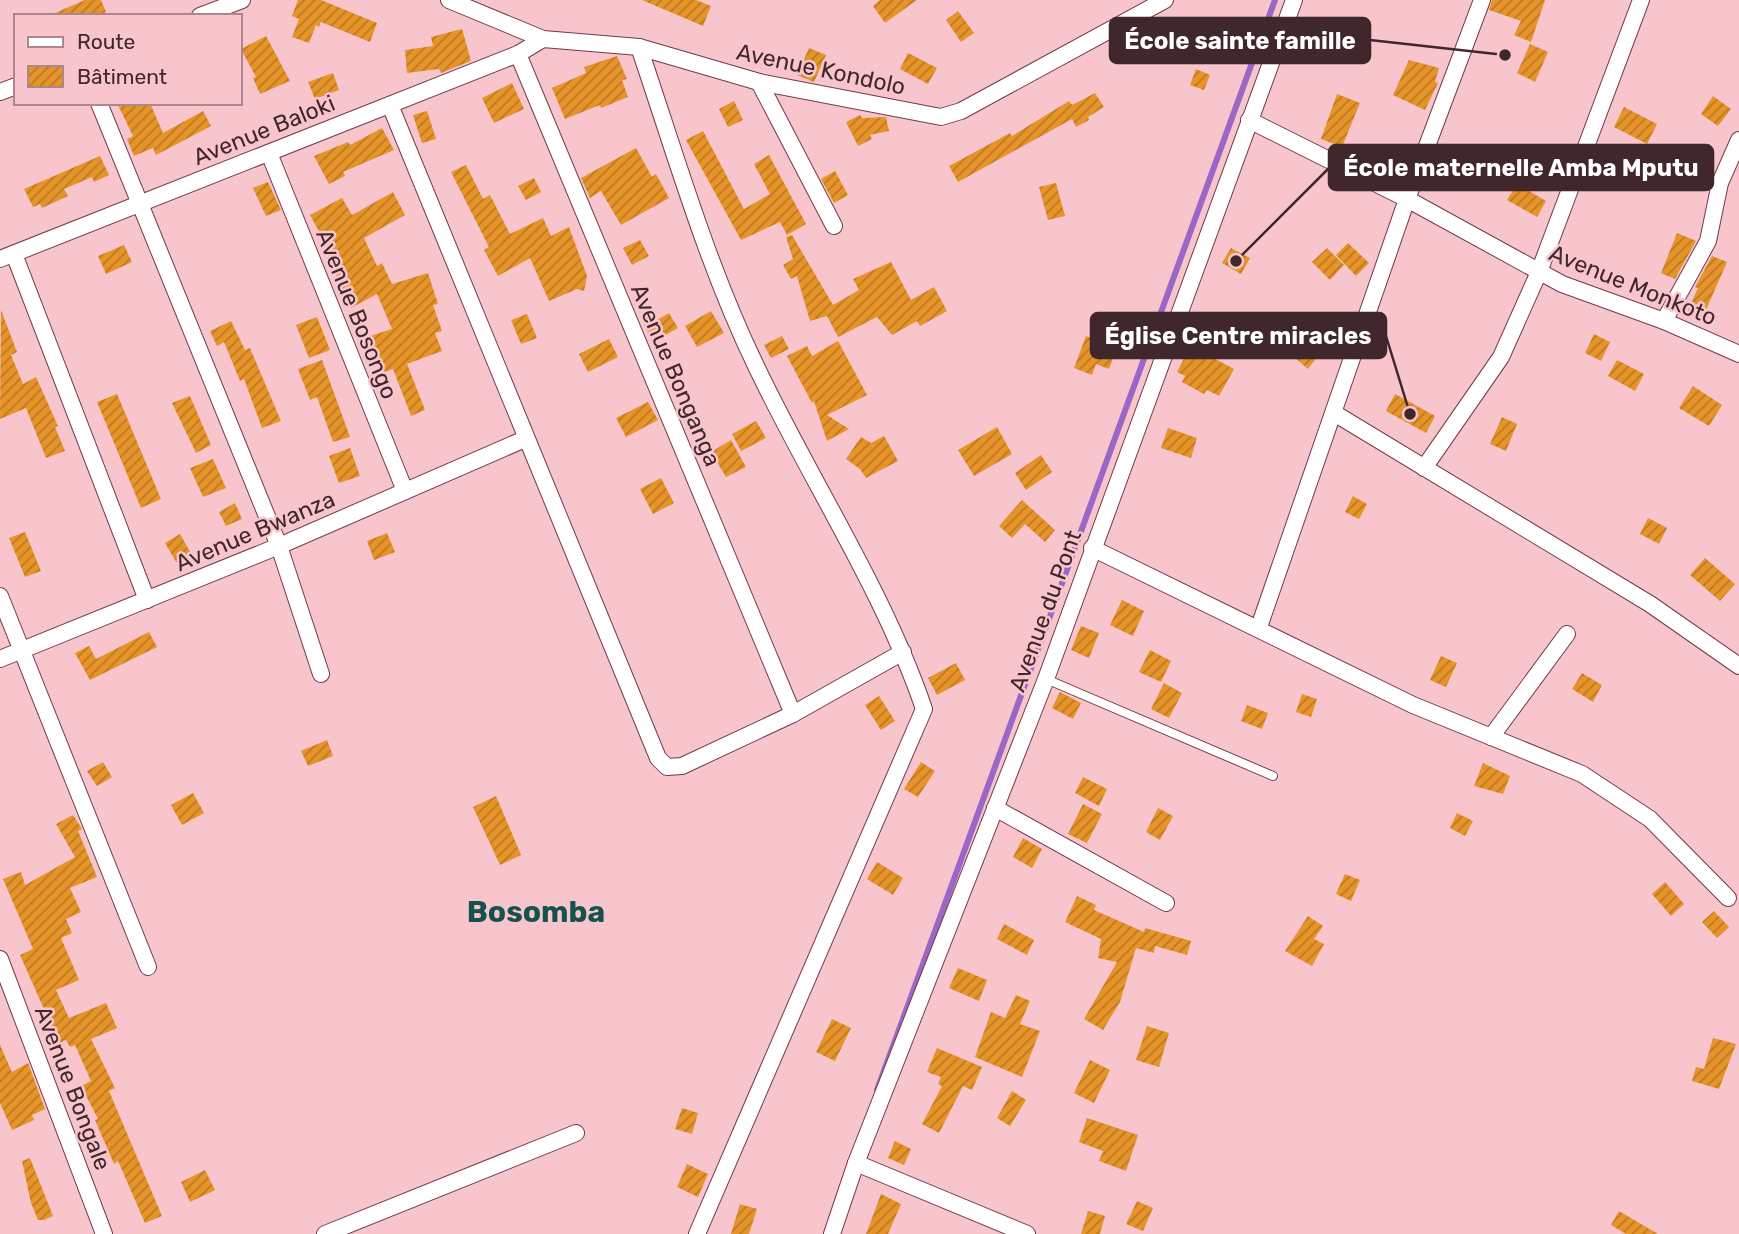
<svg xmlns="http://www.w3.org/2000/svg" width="1739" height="1234" font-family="Rubik,sans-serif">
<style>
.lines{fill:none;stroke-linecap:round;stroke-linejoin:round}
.stream{stroke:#9a67c7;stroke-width:6}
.building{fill:url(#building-hatch)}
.service-casing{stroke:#703c47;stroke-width:10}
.minor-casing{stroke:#703c47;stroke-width:18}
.service{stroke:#fff;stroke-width:8}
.minor{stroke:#fff;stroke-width:16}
.labels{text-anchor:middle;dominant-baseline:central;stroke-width:5;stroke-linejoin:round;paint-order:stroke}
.street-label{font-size:23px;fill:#3f272b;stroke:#f8c5cd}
.district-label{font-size:30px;font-weight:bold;fill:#16524d;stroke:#f8c5cd}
.leader{fill:none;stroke:#3f272b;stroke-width:2.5}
.callout-dot{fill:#3f272b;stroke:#f8c5cd;stroke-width:2.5}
.callout{fill:#3f272b;stroke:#3f272b;stroke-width:2.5}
.callout-label{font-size:24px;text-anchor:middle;font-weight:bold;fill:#fff}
</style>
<defs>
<pattern id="building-hatch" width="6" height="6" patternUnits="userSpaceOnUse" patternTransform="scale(1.75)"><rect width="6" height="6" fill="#e69429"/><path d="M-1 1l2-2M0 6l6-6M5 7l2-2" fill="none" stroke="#bc7923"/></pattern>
</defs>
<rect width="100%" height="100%" fill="#f8c5cd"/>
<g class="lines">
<polyline class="stream" points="877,1090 1275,0"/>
</g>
<g class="building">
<polygon points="85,0 101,0 106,12 95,16 48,16"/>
<polygon points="298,0 321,0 377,23 370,42 321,22 319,27 316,25 309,43 292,37 299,19 292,16"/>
<polygon points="642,0 696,0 711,6 703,26"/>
<polygon points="880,0 917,0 885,23 873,6"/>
<polygon points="1492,0 1545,0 1531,42 1514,35 1521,21 1489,10"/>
<polygon points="958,11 974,33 961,42 946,20"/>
<polygon points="462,29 471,61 441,73 439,69 407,73 405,50 433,46 431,37"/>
<polygon points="266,36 290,81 260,94 253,78 256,77 241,49"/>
<polygon points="1530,44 1548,52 1535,82 1517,73"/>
<polygon points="809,48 826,55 814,82 797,75"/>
<polygon points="908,53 937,68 928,84 900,69"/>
<polygon points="617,56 627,79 622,80 628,97 601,108 600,105 565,119 552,88 586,73 584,67"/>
<polygon points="1409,60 1439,68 1435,82 1438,83 1425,110 1393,95"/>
<polygon points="1196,69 1210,75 1204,90 1190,85"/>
<polygon points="333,73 339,90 315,99 308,82"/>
<polygon points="512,83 524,109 494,123 482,98"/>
<polygon points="1095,93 1104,107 1088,117 1089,120 1076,127 1072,119 958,182 949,166 1010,133 1012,136 1069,101 1072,105"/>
<polygon points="1337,94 1360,103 1342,147 1321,139"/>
<polygon points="1713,96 1731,109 1718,126 1701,114"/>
<polygon points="734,101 743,120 728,127 719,109"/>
<polygon points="117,103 150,103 163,133 203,111 211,126 156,155 153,148 134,156 127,139 133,136"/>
<polygon points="1624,107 1657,124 1647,144 1614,127"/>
<polygon points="427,111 436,139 422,143 413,115"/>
<polygon points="860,115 862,118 886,117 889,131 870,135 872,139 858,146 846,122"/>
<polygon points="382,128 394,150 343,172 345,176 329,184 314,156 348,142 350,145"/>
<polygon points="703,131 744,209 770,194 754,164 769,155 806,224 787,235 780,222 741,240 686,140"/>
<polygon points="636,148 652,177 656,174 669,198 621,225 601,191 590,198 581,178"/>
<polygon points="100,156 109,175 94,182 92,177 64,189 68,196 42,208 40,204 33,207 24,189"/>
<polygon points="466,165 483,199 490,195 510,234 543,218 551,236 569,227 587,276 584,291 577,289 549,301 530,258 498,276 484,250 489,247 451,172"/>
<polygon points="835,171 848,195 834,203 821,179"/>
<polygon points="534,178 541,192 526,200 518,186"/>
<polygon points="268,182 281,210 266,216 253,188"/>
<polygon points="1056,183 1065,216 1048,220 1039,187"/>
<polygon points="1517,184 1546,201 1537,217 1507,200"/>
<polygon points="393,192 405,215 364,238 377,266 382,263 392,284 428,273 438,304 433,305 442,331 435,333 442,351 407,364 425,410 411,416 393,369 382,373 370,336 392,329 377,294 351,308 330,261 333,260 326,244 310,215 342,198 352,215"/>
<polygon points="1677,233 1696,241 1675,279 1661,273"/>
<polygon points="792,235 833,305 859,290 853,279 891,262 911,300 934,287 947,311 920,326 917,321 892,335 877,317 838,337 827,316 810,321 797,276 791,279 783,265 793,259 786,237"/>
<polygon points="640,240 649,256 632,265 623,248"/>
<polygon points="1348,243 1369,263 1356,276 1336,255"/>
<polygon points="124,245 132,262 106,274 98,256"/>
<polygon points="1231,248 1250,258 1241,274 1222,263"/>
<polygon points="1327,248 1344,265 1330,280 1312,262"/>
<polygon points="1712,256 1727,262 1702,319 1687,312 1698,288 1695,287"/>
<polygon points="1,310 17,352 11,355 23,384 36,377 58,426 55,427 65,451 46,458 26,408 0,419"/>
<polygon points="711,311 724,333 697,347 685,326"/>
<polygon points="669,313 678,328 653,342 645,327"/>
<polygon points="527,314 537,338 521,344 511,320"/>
<polygon points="317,317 330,350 309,358 296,325"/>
<polygon points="231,321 245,350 250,348 281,421 262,428 244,379 240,381 224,342 217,346 210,331"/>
<polygon points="1203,321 1221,331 1208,355 1234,369 1219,396 1207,390 1204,394 1182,382 1185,376 1177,372"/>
<polygon points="1594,334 1610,342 1601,361 1585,353"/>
<polygon points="782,336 789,349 771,358 764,345"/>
<polygon points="1086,336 1117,348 1109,369 1096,364 1092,375 1074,368"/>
<polygon points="609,339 618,357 588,372 579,354"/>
<polygon points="1307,340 1321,352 1308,369 1294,357"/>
<polygon points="838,341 867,395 827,415 849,429 827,441 814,401 812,403 787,356 807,346 812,356"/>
<polygon points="322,360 350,437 333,442 317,397 310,400 298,369"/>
<polygon points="1617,360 1644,374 1635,391 1608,376"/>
<polygon points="1693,386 1722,405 1709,426 1679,408"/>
<polygon points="117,394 161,499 141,508 97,402"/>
<polygon points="1395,394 1435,416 1426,433 1386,411"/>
<polygon points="190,396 211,445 196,453 172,403"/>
<polygon points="648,402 658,420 626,437 616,418"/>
<polygon points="1502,417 1517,424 1506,451 1490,444"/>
<polygon points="756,421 766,438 741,451 732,434"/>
<polygon points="997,427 1012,454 974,476 958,450"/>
<polygon points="1168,428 1197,438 1191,458 1161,448"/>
<polygon points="884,436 898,461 866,478 860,469 846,459 861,437 871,443"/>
<polygon points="731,440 746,467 726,477 711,452"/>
<polygon points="350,448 360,476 339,483 329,456"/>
<polygon points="1041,455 1052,472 1026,490 1015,473"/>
<polygon points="213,459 226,488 203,497 190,468"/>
<polygon points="661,478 674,503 653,514 640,489"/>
<polygon points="1353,496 1367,504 1359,519 1345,512"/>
<polygon points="1022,500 1055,530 1045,542 1025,524 1012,538 999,526"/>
<polygon points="235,503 242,519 226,526 219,512"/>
<polygon points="1648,518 1667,528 1659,544 1640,534"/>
<polygon points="25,532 41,571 25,577 9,538"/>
<polygon points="387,533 395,552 374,560 367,541"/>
<polygon points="180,534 193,557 178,565 165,543"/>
<polygon points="1705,558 1735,584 1720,601 1690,575"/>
<polygon points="1122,600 1144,611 1133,636 1110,625"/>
<polygon points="1081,626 1099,633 1089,658 1071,650"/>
<polygon points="149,632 157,647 90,680 75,653 89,646 96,659"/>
<polygon points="1150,650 1171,661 1161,682 1139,672"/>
<polygon points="1441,656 1457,663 1446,687 1430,680"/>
<polygon points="956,663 965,680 937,695 928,678"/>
<polygon points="1582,673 1602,685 1593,702 1572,689"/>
<polygon points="1164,683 1182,693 1169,718 1151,709"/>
<polygon points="1060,692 1081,703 1073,719 1052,708"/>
<polygon points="1302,694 1317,699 1311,717 1296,712"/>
<polygon points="879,696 895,721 881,730 865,705"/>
<polygon points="1247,705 1268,713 1262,729 1241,721"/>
<polygon points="327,740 333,756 308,766 301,751"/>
<polygon points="103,762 112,777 97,786 87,771"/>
<polygon points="921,762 935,771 918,797 904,789"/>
<polygon points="1483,763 1510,776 1503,794 1474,786"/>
<polygon points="1083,777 1107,789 1099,806 1075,793"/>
<polygon points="193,793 204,813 182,825 171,805"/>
<polygon points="496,796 521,855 500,865 473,807"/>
<polygon points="1083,804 1102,814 1087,843 1068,834"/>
<polygon points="1158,808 1173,816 1160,840 1146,832"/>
<polygon points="1457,813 1473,821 1465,836 1450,828"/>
<polygon points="73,815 82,829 78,831 97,877 70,888 81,912 66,919 72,933 61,938 79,980 56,990 69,1018 106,1003 117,1028 91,1039 115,1088 109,1091 162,1216 145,1223 118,1161 114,1164 95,1120 98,1119 81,1086 91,1081 75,1045 70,1047 66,1040 59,1043 20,955 33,949 3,879 21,872 25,885 75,857 56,824"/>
<polygon points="1023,838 1042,849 1032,868 1013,857"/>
<polygon points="877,862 903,878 893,895 867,879"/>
<polygon points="1345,874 1360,880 1351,901 1336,894"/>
<polygon points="1665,882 1684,904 1671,916 1652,894"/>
<polygon points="1077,896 1096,905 1094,910 1144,932 1145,928 1191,941 1187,955 1155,946 1154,953 1136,948 1120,1002 1103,1030 1084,1019 1117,962 1098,958 1101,939 1065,922"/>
<polygon points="1714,911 1729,927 1717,938 1702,922"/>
<polygon points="1308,916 1323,926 1314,939 1324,944 1312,966 1285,951"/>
<polygon points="1004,924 1034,940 1027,955 997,939"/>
<polygon points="958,968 987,980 979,1001 949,988"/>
<polygon points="1016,995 1030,1001 1020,1024 1040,1031 1022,1077 975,1057 991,1012 1005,1018"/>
<polygon points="832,1019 851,1028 835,1061 816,1052"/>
<polygon points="1147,1026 1169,1033 1159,1067 1136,1060"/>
<polygon points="1713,1038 1736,1044 1719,1089 1692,1081 1696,1067 1704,1069"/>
<polygon points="0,1045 12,1072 28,1063 45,1109 32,1115 34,1120 12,1130 0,1103"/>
<polygon points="937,1048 982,1067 972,1090 963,1086 939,1133 922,1124 942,1086 938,1084 941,1077 927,1072"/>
<polygon points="1090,1060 1110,1070 1094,1103 1074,1093"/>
<polygon points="1012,1091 1026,1100 1010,1126 997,1118"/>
<polygon points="682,1108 698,1113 692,1134 675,1129"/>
<polygon points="1087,1118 1138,1135 1126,1171 1099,1161 1103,1151 1079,1142"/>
<polygon points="895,1141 911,1149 904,1165 888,1158"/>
<polygon points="30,1158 53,1216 44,1220 38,1220 31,1203 22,1161"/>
<polygon points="687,1164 708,1174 698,1197 677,1187"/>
<polygon points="205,1170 215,1190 190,1202 181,1182"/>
<polygon points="881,1194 901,1204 888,1234 866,1234"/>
<polygon points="1137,1201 1153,1208 1143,1231 1126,1224"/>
<polygon points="740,1204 757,1209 749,1234 731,1234"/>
<polygon points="1088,1211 1105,1216 1100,1234 1081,1234"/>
<polygon points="1619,1211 1658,1234 1626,1234 1611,1225"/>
</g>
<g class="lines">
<defs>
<polyline id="service" points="1046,679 1273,776"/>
<g id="minor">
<polyline points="449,0 543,39 639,47 759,82 941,117 961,111 1165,0"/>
<polyline points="200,16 242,0"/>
<path d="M639 47C675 153 707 265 756 366 810 480 883 589 924 709L697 1234"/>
<polyline points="518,54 793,714"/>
<polyline points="759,82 834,226"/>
<polyline points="0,92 16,86"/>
<polyline points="99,103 279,546 321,674"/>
<polyline points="390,105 658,758 667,767 682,766 793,714 903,652"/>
<polyline points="1249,120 1407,199 1562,284 1664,321 1739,354"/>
<polyline points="269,153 405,491"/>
<polyline points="14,254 147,600"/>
<polyline points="0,259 518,54 543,39"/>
<polyline points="1664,321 1708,241 1720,183 1739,140"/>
<polyline points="1334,413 1650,604 1739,666"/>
<polyline points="1424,468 1501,357 1539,272 1641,0"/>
<polyline points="1092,548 1413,705 1582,774 1650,819 1728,898"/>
<polyline points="0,596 148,967"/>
<polyline points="1259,627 1407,199 1482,0"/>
<polyline points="0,659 279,546 525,439"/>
<polyline points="1491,737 1567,634"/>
<polyline points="995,808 1166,903"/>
<polyline points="0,959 104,1234"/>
<polyline points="856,1163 1027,1234"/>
<polyline points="325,1234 576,1133"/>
<polyline points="832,1234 856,1163 1046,679 1294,0"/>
</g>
</defs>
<use href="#service" class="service-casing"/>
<use href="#minor" class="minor-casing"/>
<use href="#service" class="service"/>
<use href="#minor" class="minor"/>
</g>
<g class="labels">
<g class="street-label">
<text transform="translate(821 69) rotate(12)">Avenue Kondolo</text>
<text transform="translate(264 130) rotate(-22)">Avenue Baloki</text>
<text transform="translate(1633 285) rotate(22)">Avenue Monkoto</text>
<text transform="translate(357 314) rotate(68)">Avenue Bosongo</text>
<text transform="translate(676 375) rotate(67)">Avenue Bonganga</text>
<text transform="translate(255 531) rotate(-23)">Avenue Bwanza</text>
<text transform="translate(1045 611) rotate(-70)">Avenue du Pont</text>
<text transform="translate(73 1088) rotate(69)">Avenue Bongale</text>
</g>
<g class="district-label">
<text x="536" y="912">Bosomba</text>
</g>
</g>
<path class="leader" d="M1505 55L1370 40M1236 261L1329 168M1410 414L1386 336"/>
<g class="callout-dot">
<circle cx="1505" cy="55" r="7"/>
<circle cx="1236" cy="261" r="7"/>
<circle cx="1410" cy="414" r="7"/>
</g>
<g class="callout">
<rect x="1110" y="18" width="260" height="45" rx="7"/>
<rect x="1329" y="145" width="384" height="45" rx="7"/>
<rect x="1091" y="313" width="295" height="45" rx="7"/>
</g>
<g class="callout-label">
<text x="1240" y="49">École sainte famille</text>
<text x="1521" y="176">École maternelle Amba Mputu</text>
<text x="1238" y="344">Église Centre miracles</text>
</g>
<rect x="14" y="14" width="228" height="91" fill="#f8c5cd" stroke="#ae868c" stroke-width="2"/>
<rect x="28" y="37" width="35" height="10" fill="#ffffff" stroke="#ae868c" stroke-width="2"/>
<text x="77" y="49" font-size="21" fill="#3f272b">Route</text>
<rect x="28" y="66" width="35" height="21" fill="url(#building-hatch)" stroke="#ae868c" stroke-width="2"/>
<text x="77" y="84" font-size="21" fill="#3f272b">Bâtiment</text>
</svg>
